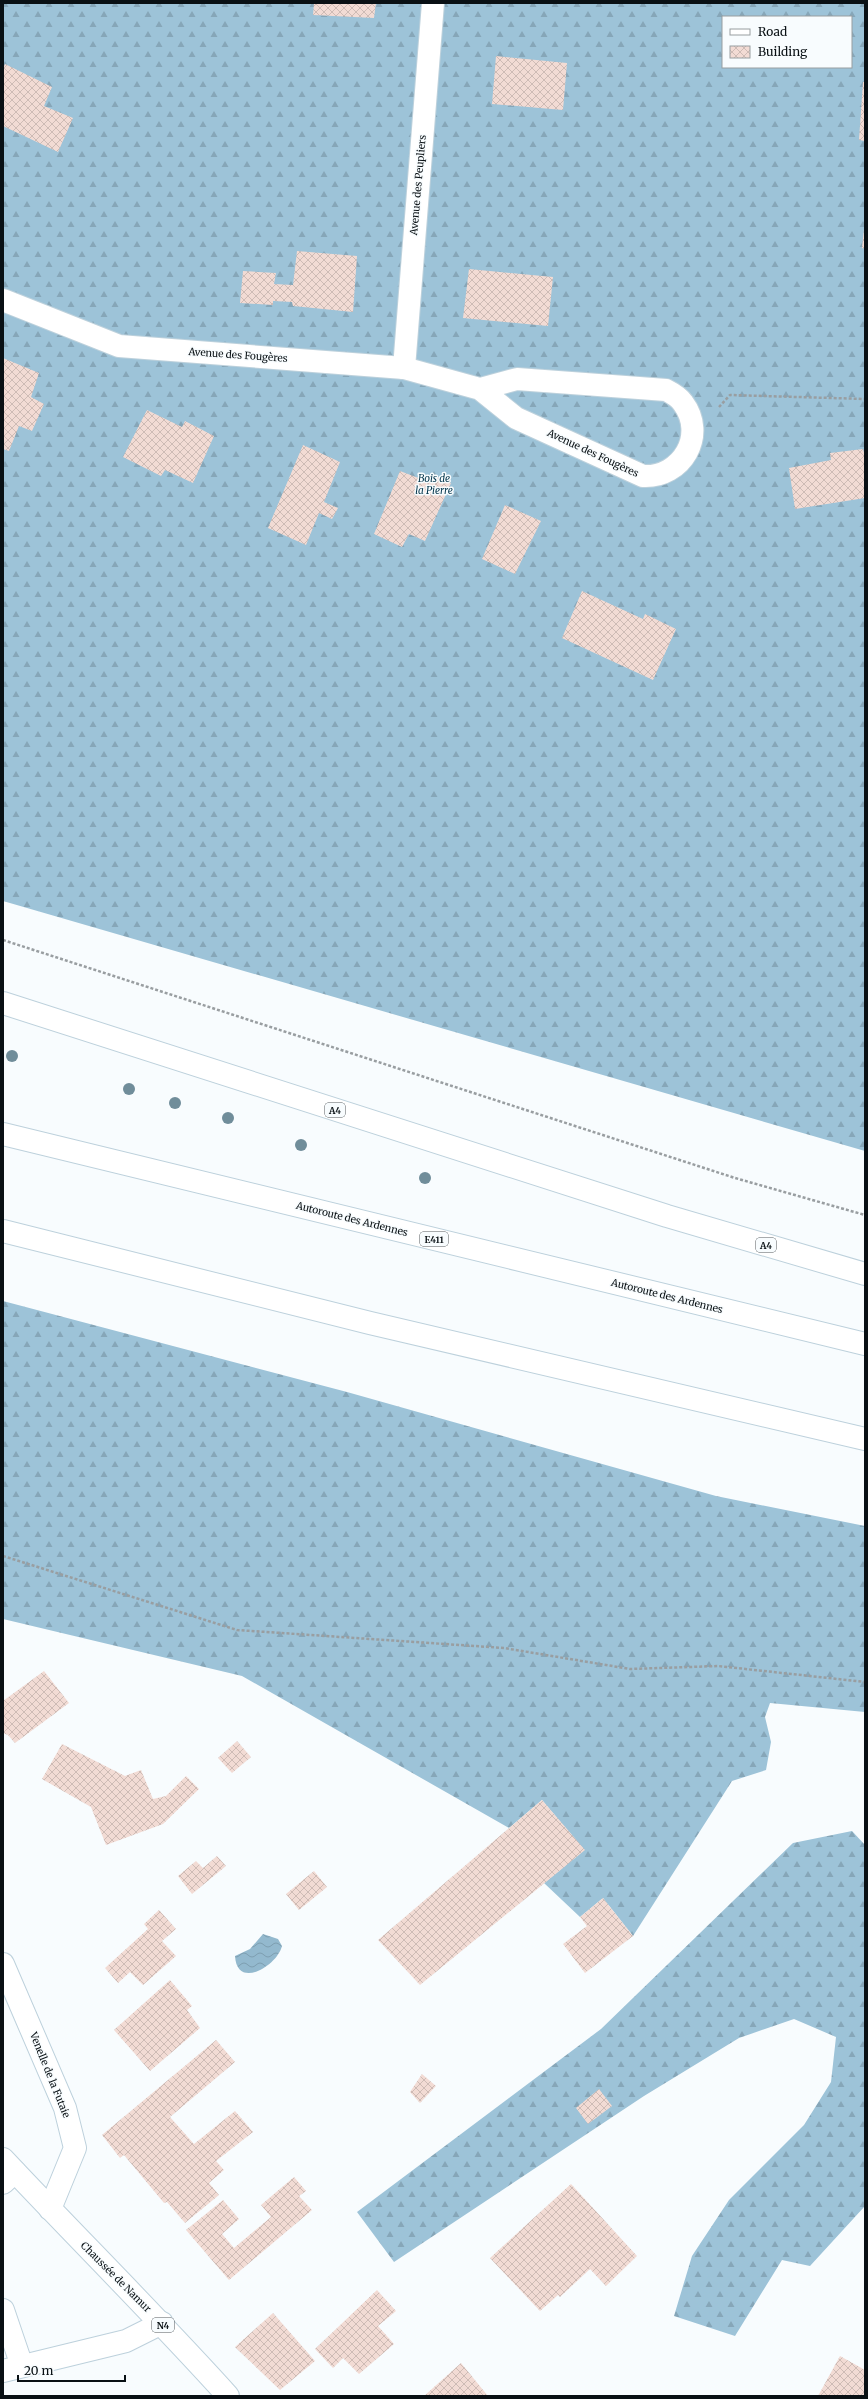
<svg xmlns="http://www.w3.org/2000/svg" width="868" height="2399" font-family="Merriweather,serif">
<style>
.forest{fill:url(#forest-firs);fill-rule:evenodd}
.water{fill:url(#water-waves)}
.building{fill:url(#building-cross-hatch)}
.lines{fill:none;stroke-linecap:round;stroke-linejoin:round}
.minor-casing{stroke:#bdd1dc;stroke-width:24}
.major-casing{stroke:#bdd1dc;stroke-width:24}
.highway-casing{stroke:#bdd1dc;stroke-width:24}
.path{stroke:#999ea1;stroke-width:2.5;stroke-dasharray:3 2;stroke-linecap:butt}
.minor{stroke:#fff;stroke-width:22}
.major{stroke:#fff;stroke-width:22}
.highway{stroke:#fff;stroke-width:22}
.tree{fill:#708d9a}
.labels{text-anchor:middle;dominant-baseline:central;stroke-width:3;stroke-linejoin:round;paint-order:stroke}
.shield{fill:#f8fcfe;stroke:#51575a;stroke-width:1}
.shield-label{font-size:9px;font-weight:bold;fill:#091014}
.street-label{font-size:10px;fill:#091014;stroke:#f8fcfe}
.park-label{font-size:10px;font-style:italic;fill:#003349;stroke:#f8fcfe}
</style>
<defs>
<pattern id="forest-firs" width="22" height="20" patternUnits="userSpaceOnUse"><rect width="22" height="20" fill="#9dc3d8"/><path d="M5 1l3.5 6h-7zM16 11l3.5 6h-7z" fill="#86a6b8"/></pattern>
<pattern id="water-waves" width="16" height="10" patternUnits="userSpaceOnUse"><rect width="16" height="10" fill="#93b9ce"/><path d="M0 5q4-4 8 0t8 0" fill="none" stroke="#7d9eb0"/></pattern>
<pattern id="building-cross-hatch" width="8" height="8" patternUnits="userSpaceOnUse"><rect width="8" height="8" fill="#f2dbd4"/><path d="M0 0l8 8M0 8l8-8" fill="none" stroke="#cebbb5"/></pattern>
</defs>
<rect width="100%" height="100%" fill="#f8fcfe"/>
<g class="forest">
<path d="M3 3H865V1151L3 901ZM723 17H851V67H723Z"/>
<polygon points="3,1301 347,1392 716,1496 865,1526 865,1712 770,1703 765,1717 771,1742 766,1770 732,1781 633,1936 603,1898 580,1917 544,1883 584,1850 542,1800 509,1828 242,1676 3,1619"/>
<polygon points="852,1831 865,1845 865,2206 810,2266 782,2260 735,2336 674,2316 692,2256 729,2200 804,2125 831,2082 836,2037 794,2019 739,2038 644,2096 394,2262 357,2212 601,2029 793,1843"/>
</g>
<path class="water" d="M263 1934 278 1939 282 1946C277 1966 237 1990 235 1956L250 1949Z"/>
<g class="building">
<polygon points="314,3 376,3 374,18 313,15"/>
<polygon points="496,56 567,63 563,110 492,104"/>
<polygon points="5,64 52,87 44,106 73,118 58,152 3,126 3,68"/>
<polygon points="863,82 865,82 865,141 859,140"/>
<polygon points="864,229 865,229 865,249 862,248"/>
<polygon points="297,251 357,256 353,312 293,306 292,302 273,301 273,305 240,303 243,271 276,273 274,284 293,285"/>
<polygon points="469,269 553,277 548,326 463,318"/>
<polygon points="3,358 39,373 31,397 44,404 32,431 19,426 9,451 3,449"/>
<polygon points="147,410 182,427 185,421 214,436 193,483 165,470 161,476 123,457"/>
<polygon points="303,445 340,462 324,502 338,508 332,519 319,513 306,545 268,528"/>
<polygon points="863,449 865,456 865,498 795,509 789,468 831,460 830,453"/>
<polygon points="400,471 429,482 433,475 451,483 425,541 409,534 402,547 374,534"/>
<polygon points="505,505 541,521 515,574 482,559"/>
<polygon points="582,591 643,619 645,614 676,629 653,680 562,638"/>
<polygon points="44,1671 69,1703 15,1743 8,1735 3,1733 3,1701"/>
<polygon points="237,1741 251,1757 232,1773 218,1758"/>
<polygon points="62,1744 125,1776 141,1770 153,1799 166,1796 186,1776 199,1789 163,1824 106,1845 91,1807 42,1779"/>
<polygon points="542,1800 585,1850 420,1985 378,1940"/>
<polygon points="217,1856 226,1866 192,1894 178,1876 196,1861 203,1868"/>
<polygon points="314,1871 327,1887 299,1910 286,1894"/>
<polygon points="603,1898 633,1936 585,1973 563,1944 587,1926 580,1917"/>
<polygon points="159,1910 176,1929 162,1941 176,1956 143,1985 130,1972 118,1983 105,1968 148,1929 144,1924"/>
<polygon points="170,1980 192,2006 187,2010 200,2028 150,2071 114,2030"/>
<polygon points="216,2040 235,2062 170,2117 194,2144 235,2111 253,2132 216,2161 224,2170 209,2183 219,2195 185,2223 167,2202 164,2203 124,2155 120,2158 102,2135"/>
<polygon points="422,2074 436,2086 420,2103 410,2092"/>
<polygon points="599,2089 612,2106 588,2124 576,2108"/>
<polygon points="294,2177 306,2191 299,2196 312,2210 229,2280 186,2230 223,2200 239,2219 222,2234 234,2248 271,2217 261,2205"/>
<polygon points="571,2184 637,2256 606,2286 590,2269 560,2297 558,2295 540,2311 490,2258"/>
<polygon points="377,2290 396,2311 378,2326 394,2344 359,2374 343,2358 333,2368 315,2349"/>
<polygon points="273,2313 315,2361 280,2390 235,2347"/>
<polygon points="840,2356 865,2370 865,2396 818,2396"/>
<polygon points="461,2363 488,2396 424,2396"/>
</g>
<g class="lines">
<defs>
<g id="minor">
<path d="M3 300 119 346 404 368 480 389 516 418 643 476C682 478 707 435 683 403 679 397 672 393 666 390L517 379 480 389"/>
<polyline points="404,368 433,3"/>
<polyline points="3,1964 65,2108 75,2148 50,2209"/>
<polyline points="3,2183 15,2172"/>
<polyline points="3,2310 22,2366"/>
<polyline points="3,2371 126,2341 162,2323"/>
</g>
<path id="major" d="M3 2159C78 2239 155 2315 228 2396"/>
<g id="highway">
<polyline points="3,1003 667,1216 865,1274"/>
<polyline points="3,1134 865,1344"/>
<polyline points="3,1231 370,1323 865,1439"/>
</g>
</defs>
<use href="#minor" class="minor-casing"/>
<use href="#major" class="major-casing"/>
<use href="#highway" class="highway-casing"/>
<g class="path">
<polyline points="719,407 730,395 865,399"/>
<polyline points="3,940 735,1178 865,1215"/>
<polyline points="3,1556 237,1630 504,1648 630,1669 718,1666 865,1682"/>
</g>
<use href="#minor" class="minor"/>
<use href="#major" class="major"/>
<use href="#highway" class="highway"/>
</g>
<g class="tree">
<circle cx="12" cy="1056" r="6"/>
<circle cx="129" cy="1089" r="6"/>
<circle cx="175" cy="1103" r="6"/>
<circle cx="228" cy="1118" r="6"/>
<circle cx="301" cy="1145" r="6"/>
<circle cx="425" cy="1178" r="6"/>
</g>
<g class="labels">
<g class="shield">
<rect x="325" y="1103" width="20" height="14" rx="3"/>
<rect x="420" y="1232" width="28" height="14" rx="3"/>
<rect x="756" y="1238" width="20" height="14" rx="3"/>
<rect x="152" y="2318" width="22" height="14" rx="3"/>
</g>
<g class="shield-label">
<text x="335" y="1110">A4</text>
<text x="434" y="1239">E411</text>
<text x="766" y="1245">A4</text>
<text x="163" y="2325">N4</text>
</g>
<g class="street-label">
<text transform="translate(418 185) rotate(-85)">Avenue des Peupliers</text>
<text transform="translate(238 355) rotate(4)">Avenue des Fougères</text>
<text transform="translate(593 453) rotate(25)">Avenue des Fougères</text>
<text transform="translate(352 1219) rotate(14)">Autoroute des Ardennes</text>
<text transform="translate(667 1296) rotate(14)">Autoroute des Ardennes</text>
<text transform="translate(50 2075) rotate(68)">Venelle de la Futaie</text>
<text transform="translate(116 2277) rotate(45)">Chaussée de Namur</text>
</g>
<g class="park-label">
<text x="434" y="478">Bois de<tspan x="434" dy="12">la Pierre</tspan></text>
</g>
</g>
<rect width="868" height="2399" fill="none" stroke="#091014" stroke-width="8"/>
<rect x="722" y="16" width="130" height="52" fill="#f8fcfe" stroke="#989ea0"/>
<rect x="730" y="29" width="20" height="6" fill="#ffffff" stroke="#989ea0"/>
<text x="758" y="36" font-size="12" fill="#091014">Road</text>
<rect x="730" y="46" width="20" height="12" fill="url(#building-cross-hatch)" stroke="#989ea0"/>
<text x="758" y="56" font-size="12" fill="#091014">Building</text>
<path d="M18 2375v6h107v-6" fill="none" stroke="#091014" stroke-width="2"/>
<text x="24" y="2375" font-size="12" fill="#091014" stroke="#f8fcfe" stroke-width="3" paint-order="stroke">20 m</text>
</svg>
